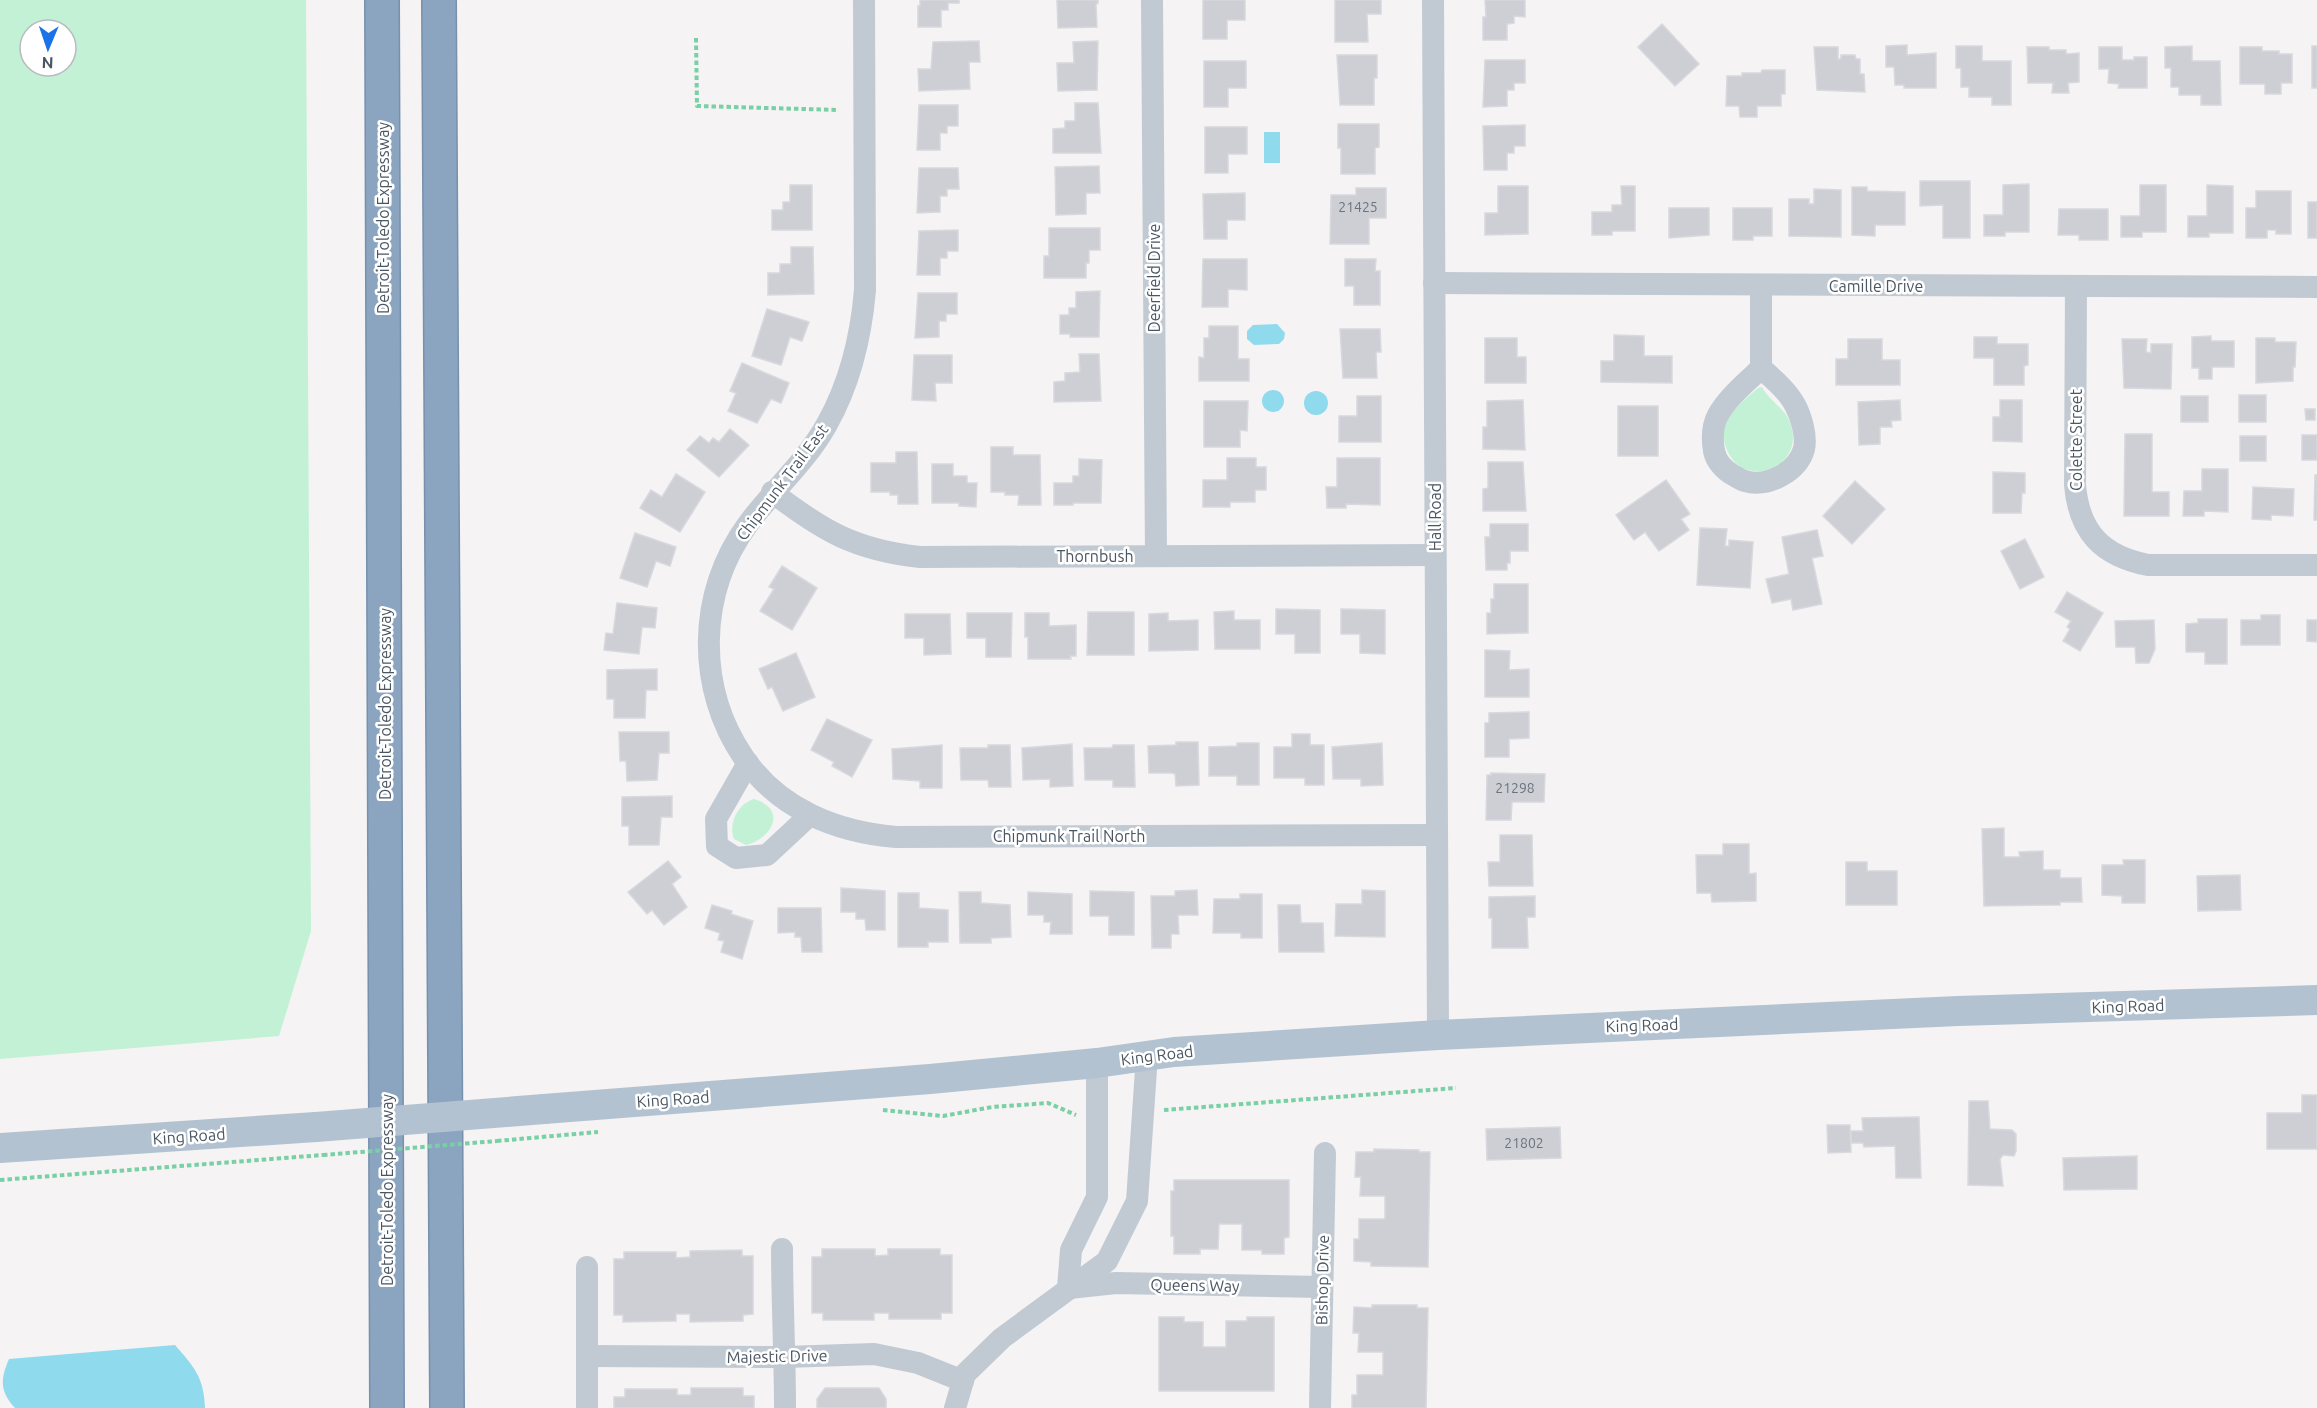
<svg xmlns="http://www.w3.org/2000/svg" width="2317" height="1408" font-family="Ubuntu,sans-serif">
<style>
.green{fill:#c3f1d5;fill-rule:evenodd}
.water{fill:#90daee}
.building{fill:#cdcfd5;stroke:#d7d9de;stroke-width:1.5}
.lines{fill:none;stroke-linecap:round;stroke-linejoin:round}
.highway-casing{stroke:#7690ad;stroke-width:36}
.path{stroke:#7ad0a6;stroke-width:4;stroke-dasharray:4.5 3;stroke-linecap:butt}
.minor{stroke:#c1cad2;stroke-width:22}
.major{stroke:#b3c2d1;stroke-width:30}
.highway{stroke:#8ba5c1;stroke-width:33}
.path-bridge{stroke:#7ad0a6;stroke-width:4;stroke-dasharray:4.5 3;stroke-linecap:butt}
.major-bridge{stroke:#b3c2d1;stroke-width:30}
.labels{text-anchor:middle;dominant-baseline:central;stroke-width:5;stroke-linejoin:round;paint-order:stroke}
.number-label{font-size:14px;fill:#6b747e}
.street-label{font-size:16px;fill:#4a5661;stroke:#fff}
</style>
<rect width="100%" height="100%" fill="#f5f3f3"/>
<g class="green">
<path d="M0 0H306L311 931 279 1036 0 1059ZM30 30H66V66H30Z"/>
<path d="M1762 387C1769 401 1786 409 1790 423 1808 468 1739 494 1725 444 1723 436 1722 429 1726 422 1732 409 1748 397 1758 388Z"/>
<path d="M754 799C788 809 772 839 746 845L734 839C728 823 738 804 754 799Z"/>
</g>
<g class="water">
<polygon points="1280,132 1280,163 1264,163 1264,132"/>
<polygon points="1277,324 1285,333 1284,339 1279,344 1254,345 1247,339 1247,331 1253,325"/>
<circle cx="1273" cy="401" r="11"/>
<circle cx="1316" cy="403" r="12"/>
<path d="M175 1345C194 1367 204 1377 205 1408H15C0 1391 0 1380 9 1359Z"/>
</g>
<g class="building">
<polygon points="920,0 959,0 959,3 948,3 948,10 941,10 941,27 918,27 918,6 920,6"/>
<polygon points="1057,0 1098,0 1098,3 1096,4 1097,27 1058,28"/>
<polygon points="1203,0 1245,0 1245,20 1227,20 1227,39 1203,39"/>
<polygon points="1335,0 1381,0 1381,14 1367,14 1368,42 1335,42"/>
<polygon points="1485,0 1525,0 1525,17 1514,16 1514,23 1507,24 1507,40 1483,40 1483,17 1486,17"/>
<polygon points="1662,24 1699,64 1675,86 1638,47"/>
<polygon points="979,41 980,62 969,62 970,89 919,91 918,69 931,69 933,42"/>
<polygon points="1098,41 1097,90 1058,91 1057,63 1074,63 1073,42"/>
<polygon points="1907,45 1907,55 1936,53 1936,88 1904,88 1904,85 1895,85 1894,67 1886,67 1886,46"/>
<polygon points="1956,46 1982,46 1982,61 2011,61 2011,105 1992,105 1992,97 1969,97 1969,87 1961,87 1961,68 1956,68"/>
<polygon points="2192,46 2192,61 2220,61 2221,105 2201,105 2201,95 2179,95 2179,87 2171,87 2171,68 2165,68 2165,47"/>
<rect x="2312" y="46" width="5" height="42"/>
<polygon points="1814,47 1838,47 1838,59 1841,59 1841,55 1855,55 1856,59 1860,59 1860,74 1864,74 1865,92 1817,90"/>
<polygon points="2027,47 2049,47 2049,50 2066,50 2066,54 2079,53 2079,82 2068,83 2069,93 2052,93 2053,83 2028,83"/>
<polygon points="2099,47 2122,47 2122,60 2134,60 2134,57 2147,57 2147,88 2118,88 2119,84 2108,83 2109,69 2099,69"/>
<polygon points="2240,47 2262,47 2262,51 2279,51 2279,54 2292,54 2292,83 2281,83 2281,94 2265,94 2265,84 2240,84"/>
<polygon points="1337,55 1377,55 1377,78 1374,78 1374,105 1340,105"/>
<polygon points="1485,60 1525,60 1525,83 1514,83 1514,90 1507,90 1507,106 1483,107"/>
<polygon points="1204,61 1246,61 1246,88 1228,88 1228,107 1204,107"/>
<polygon points="1762,70 1785,70 1785,94 1781,94 1781,106 1757,106 1757,117 1740,117 1739,106 1726,106 1727,76 1742,76 1742,73 1761,73"/>
<polygon points="1075,103 1098,103 1101,153 1053,153 1053,129 1065,128 1065,121 1075,121"/>
<polygon points="919,105 958,105 958,126 947,126 947,133 940,133 940,150 917,150"/>
<polygon points="1338,124 1379,124 1379,147 1375,148 1375,174 1341,174 1341,148 1338,148"/>
<polygon points="1525,125 1525,146 1514,146 1514,153 1507,153 1507,170 1484,170 1483,126"/>
<polygon points="1205,127 1247,127 1247,154 1228,154 1228,173 1205,173"/>
<polygon points="1099,166 1100,193 1086,193 1086,214 1056,215 1055,167"/>
<polygon points="919,168 958,168 959,189 947,189 947,196 940,196 940,212 917,213"/>
<polygon points="1920,181 1970,181 1970,238 1943,238 1943,205 1920,206"/>
<polygon points="2029,184 2029,232 2005,232 2005,236 1984,236 1984,215 2003,215 2003,185"/>
<polygon points="790,185 812,185 812,230 772,230 772,210 783,210 783,202 790,202"/>
<polygon points="2140,185 2166,185 2166,232 2142,232 2142,237 2121,237 2121,216 2140,216"/>
<polygon points="2207,185 2233,186 2233,233 2209,233 2209,237 2188,237 2188,216 2207,216"/>
<polygon points="1498,186 1528,186 1528,234 1485,235 1485,213 1498,213"/>
<polygon points="1621,186 1635,186 1635,231 1612,231 1612,235 1592,235 1592,212 1612,212 1612,205 1622,205"/>
<polygon points="1852,187 1867,187 1867,191 1905,192 1905,225 1875,225 1875,236 1852,235"/>
<polygon points="1356,188 1386,188 1386,218 1369,218 1369,244 1330,244 1331,195 1356,195"/>
<polygon points="1814,189 1841,190 1841,237 1789,236 1789,199 1809,199 1809,204 1814,204"/>
<polygon points="2256,191 2291,191 2291,234 2276,234 2276,230 2267,230 2267,238 2246,238 2246,208 2256,208"/>
<polygon points="1245,193 1245,220 1227,220 1227,239 1204,239 1203,194"/>
<rect x="2308" y="202" width="9" height="36"/>
<polygon points="1669,208 1709,208 1709,235 1669,238"/>
<polygon points="1733,208 1772,208 1772,236 1753,236 1753,240 1733,240"/>
<polygon points="2059,209 2108,209 2108,240 2079,240 2079,235 2058,235"/>
<polygon points="1049,228 1100,228 1100,250 1089,250 1089,263 1086,263 1086,278 1044,278 1044,256 1049,256"/>
<polygon points="958,230 958,251 947,251 947,258 940,258 940,275 917,275 919,231"/>
<polygon points="791,247 813,247 814,294 768,295 768,273 780,273 780,264 791,264"/>
<polygon points="1203,259 1247,259 1247,290 1228,289 1228,307 1202,307"/>
<polygon points="1345,259 1376,259 1375,271 1380,271 1380,305 1354,305 1354,286 1345,286"/>
<polygon points="1100,291 1099,337 1070,337 1070,334 1060,334 1060,315 1069,315 1069,308 1076,308 1076,292"/>
<polygon points="918,293 957,293 957,314 946,314 946,321 939,321 939,337 915,338"/>
<polygon points="767,309 809,322 802,341 790,337 781,365 752,356"/>
<polygon points="1209,326 1238,326 1238,359 1249,359 1249,381 1199,381 1199,357 1204,358 1204,338 1209,338"/>
<polygon points="1340,329 1380,329 1381,352 1376,352 1377,378 1343,378"/>
<polygon points="1614,335 1644,336 1644,356 1672,356 1672,383 1601,382 1601,361 1614,361"/>
<polygon points="2211,336 2211,341 2234,341 2234,367 2212,367 2212,379 2199,379 2199,368 2192,368 2192,337"/>
<polygon points="1974,337 1997,337 1997,344 2028,344 2028,365 2024,366 2024,385 1994,385 1994,358 1974,358"/>
<polygon points="1485,338 1517,338 1517,357 1526,357 1526,383 1485,383"/>
<polygon points="2256,338 2275,338 2275,342 2296,342 2295,367 2293,367 2293,381 2256,383"/>
<polygon points="1848,339 1882,339 1882,360 1900,360 1900,385 1836,385 1836,359 1848,359"/>
<polygon points="2122,339 2147,339 2146,352 2151,353 2151,344 2172,344 2171,389 2124,388"/>
<polygon points="1079,354 1099,354 1101,401 1054,402 1054,382 1065,381 1065,373 1080,372"/>
<polygon points="914,355 952,355 952,383 935,383 936,401 912,400"/>
<polygon points="742,363 789,383 781,403 771,399 757,423 728,411 736,393 730,391"/>
<rect x="2239" y="395" width="27" height="27"/>
<polygon points="1357,396 1381,396 1381,442 1339,442 1339,416 1357,416"/>
<rect x="2181" y="396" width="27" height="26"/>
<polygon points="1523,400 1525,450 1483,449 1483,427 1487,427 1487,401"/>
<polygon points="1900,400 1901,420 1891,421 1892,427 1880,427 1880,444 1859,445 1858,402"/>
<polygon points="2000,400 2022,400 2022,442 1993,441 1993,417 2000,417"/>
<polygon points="1204,401 1248,401 1247,431 1240,430 1240,447 1204,447"/>
<rect x="1618" y="406" width="40" height="50"/>
<polygon points="2305,409 2315,409 2315,420 2306,420"/>
<polygon points="730,429 749,445 719,477 687,450 700,436 709,443 713,438 719,442"/>
<polygon points="2125,434 2152,434 2152,492 2169,492 2169,516 2124,516"/>
<rect x="2302" y="435" width="15" height="25"/>
<rect x="2240" y="436" width="26" height="25"/>
<polygon points="991,447 1013,447 1013,455 1040,455 1041,505 1018,505 1019,495 1005,495 1005,492 991,492"/>
<polygon points="896,452 917,452 918,504 898,504 898,495 890,495 890,492 871,492 871,463 896,463"/>
<polygon points="1227,458 1256,458 1256,467 1266,467 1266,490 1255,490 1255,502 1230,502 1230,507 1203,507 1203,480 1227,480"/>
<polygon points="1337,458 1380,458 1380,505 1346,504 1346,508 1327,508 1326,487 1337,487"/>
<polygon points="1079,459 1102,460 1101,503 1073,503 1073,505 1054,505 1054,483 1073,483 1073,476 1079,476"/>
<polygon points="1488,462 1523,462 1526,511 1483,511 1483,489 1488,488"/>
<polygon points="932,464 953,464 953,476 967,476 967,483 977,483 976,507 959,506 959,503 932,503"/>
<polygon points="2202,469 2228,469 2228,512 2204,511 2204,516 2183,516 2184,491 2202,491"/>
<polygon points="1993,472 2025,473 2025,493 2022,493 2021,513 1993,513"/>
<polygon points="676,474 705,492 680,532 640,508 651,490 662,497"/>
<polygon points="2315,475 2317,475 2317,520 2314,520"/>
<polygon points="1666,480 1690,514 1681,519 1689,530 1659,551 1645,532 1634,540 1616,515"/>
<polygon points="1855,481 1885,509 1852,544 1823,516"/>
<polygon points="2253,487 2294,489 2293,516 2271,515 2271,520 2252,519"/>
<polygon points="1490,524 1528,524 1528,551 1510,551 1510,563 1507,563 1507,570 1486,570 1485,537 1490,537"/>
<polygon points="1700,528 1727,529 1725,546 1729,546 1729,540 1753,542 1750,588 1697,585"/>
<polygon points="1817,530 1823,556 1812,558 1822,604 1793,610 1791,599 1772,603 1766,579 1789,574 1782,537"/>
<polygon points="635,533 676,547 670,566 656,561 647,587 620,578"/>
<polygon points="2025,539 2044,577 2020,589 2001,551"/>
<polygon points="782,566 817,588 792,630 760,611 774,589 769,587"/>
<polygon points="1494,584 1528,584 1528,633 1487,634 1487,613 1491,613 1491,599 1494,599"/>
<polygon points="2067,592 2103,613 2080,651 2063,641 2070,629 2067,627 2071,621 2055,612"/>
<polygon points="617,603 657,608 655,628 642,627 639,654 604,650 606,633 613,634"/>
<polygon points="1276,609 1320,610 1320,653 1295,653 1295,634 1276,634"/>
<polygon points="1341,609 1385,610 1385,654 1360,653 1360,634 1341,634"/>
<polygon points="1234,611 1234,620 1260,620 1260,649 1215,649 1214,612"/>
<polygon points="1088,612 1134,612 1134,655 1087,655"/>
<polygon points="967,613 1012,613 1011,657 986,657 986,638 967,638"/>
<polygon points="1025,613 1049,613 1049,626 1076,625 1076,656 1070,656 1071,659 1028,659 1028,637 1025,637"/>
<polygon points="1168,613 1168,621 1198,620 1198,650 1149,651 1149,614"/>
<polygon points="905,614 950,614 951,654 924,655 924,638 905,638"/>
<polygon points="2261,615 2280,615 2280,645 2241,645 2241,620 2261,620"/>
<polygon points="2198,619 2227,619 2227,664 2205,664 2205,652 2186,652 2186,624 2198,623"/>
<polygon points="2154,620 2155,649 2149,663 2136,663 2135,647 2116,647 2115,621"/>
<polygon points="2307,620 2317,620 2317,642 2307,641"/>
<polygon points="1485,650 1510,651 1509,670 1529,669 1529,697 1485,697"/>
<polygon points="796,653 815,697 783,711 772,687 768,689 759,669"/>
<polygon points="657,669 657,690 646,690 645,718 614,718 614,699 607,699 607,670"/>
<polygon points="1529,712 1529,738 1509,739 1509,757 1485,757 1485,723 1489,723 1489,713"/>
<polygon points="827,719 872,740 852,777 832,766 834,762 811,750"/>
<polygon points="619,732 669,732 669,753 659,753 657,780 627,781 626,761 620,761"/>
<polygon points="1292,734 1310,734 1310,745 1324,745 1324,785 1305,785 1305,778 1274,778 1274,747 1292,747"/>
<polygon points="1176,742 1198,742 1199,785 1176,786 1175,774 1172,773 1149,773 1148,746 1176,745"/>
<polygon points="1237,743 1259,743 1259,785 1237,785 1237,776 1209,776 1209,747 1237,746"/>
<polygon points="1382,743 1383,785 1361,786 1361,779 1333,779 1332,747"/>
<polygon points="1072,744 1073,786 1050,787 1050,779 1023,780 1022,748"/>
<polygon points="942,745 942,788 920,788 920,781 893,779 892,749"/>
<polygon points="988,745 1010,745 1011,787 989,787 988,780 961,780 960,748 988,748"/>
<polygon points="1113,745 1134,745 1135,787 1113,787 1113,780 1085,780 1084,748 1112,748"/>
<polygon points="1491,773 1545,774 1544,802 1512,802 1511,820 1486,820 1487,775 1491,775"/>
<polygon points="672,796 672,817 661,817 659,845 629,845 629,826 622,826 622,797"/>
<polygon points="2004,828 2004,857 2020,857 2019,852 2043,851 2043,870 2060,870 2060,878 2081,878 2082,902 2060,902 2060,905 1984,906 1982,829"/>
<polygon points="1500,835 1532,835 1533,886 1489,886 1488,862 1500,862"/>
<polygon points="1723,844 1749,844 1749,874 1756,873 1756,901 1712,902 1711,893 1697,893 1696,855 1723,855"/>
<polygon points="2123,860 2145,860 2145,903 2122,903 2122,896 2102,895 2102,865 2124,865"/>
<polygon points="668,861 681,877 672,884 687,907 664,925 652,910 647,914 628,892"/>
<polygon points="1846,862 1867,862 1867,871 1897,871 1897,905 1846,905"/>
<polygon points="2240,875 2241,910 2198,911 2197,876"/>
<polygon points="841,888 885,891 885,930 866,930 865,919 856,919 856,912 841,912"/>
<polygon points="1197,890 1198,915 1178,915 1179,934 1171,934 1171,948 1152,948 1151,896 1175,896 1175,891"/>
<polygon points="1362,890 1385,891 1385,937 1335,936 1336,904 1362,904"/>
<polygon points="1090,891 1134,892 1134,935 1109,935 1109,916 1090,916"/>
<polygon points="959,892 981,892 981,903 1010,905 1011,937 991,938 991,943 960,943"/>
<polygon points="1028,892 1072,894 1072,934 1050,934 1051,922 1044,922 1044,915 1028,915"/>
<polygon points="898,893 919,893 919,908 948,910 948,942 928,942 928,947 898,947"/>
<polygon points="1240,894 1262,894 1262,938 1241,938 1241,933 1213,933 1214,899 1240,899"/>
<polygon points="1535,896 1535,917 1527,917 1528,948 1492,948 1492,918 1489,918 1489,897"/>
<polygon points="712,905 732,911 731,914 753,921 742,959 721,952 724,941 718,940 720,933 705,928"/>
<polygon points="1278,905 1300,905 1301,923 1323,923 1324,952 1279,952"/>
<polygon points="778,908 821,908 822,952 802,952 801,937 795,937 795,932 778,933"/>
<polygon points="2302,1095 2317,1095 2317,1149 2267,1149 2267,1113 2302,1113"/>
<polygon points="1969,1101 1988,1101 1990,1129 2012,1130 2016,1134 2016,1151 2014,1156 2003,1155 2000,1159 2003,1186 1968,1185"/>
<polygon points="1919,1117 1921,1178 1896,1178 1895,1146 1864,1147 1863,1143 1851,1143 1851,1131 1863,1131 1862,1118"/>
<polygon points="1827,1125 1850,1125 1851,1152 1828,1153"/>
<polygon points="1560,1127 1561,1158 1487,1160 1486,1129"/>
<polygon points="1374,1149 1419,1150 1419,1152 1430,1152 1428,1267 1371,1266 1371,1262 1354,1261 1354,1239 1359,1239 1359,1219 1385,1219 1385,1196 1360,1196 1361,1177 1355,1177 1356,1152 1374,1152"/>
<polygon points="2137,1156 2137,1189 2064,1190 2063,1158"/>
<polygon points="1174,1180 1289,1180 1289,1237 1284,1238 1284,1254 1262,1254 1262,1250 1242,1250 1242,1224 1219,1224 1218,1249 1200,1249 1200,1254 1174,1254 1174,1236 1171,1236 1171,1191 1174,1191"/>
<polygon points="822,1249 875,1249 875,1256 888,1255 888,1249 940,1249 940,1255 952,1255 952,1313 941,1313 941,1319 889,1319 889,1313 874,1313 874,1320 823,1320 823,1313 812,1313 812,1257 822,1257"/>
<polygon points="742,1250 742,1256 753,1256 753,1314 743,1315 743,1321 690,1322 690,1314 676,1314 676,1321 623,1322 623,1315 614,1315 614,1259 624,1259 624,1252 676,1252 676,1258 690,1257 690,1251"/>
<polygon points="1372,1305 1417,1305 1417,1308 1428,1308 1426,1408 1352,1408 1352,1395 1357,1395 1357,1375 1383,1375 1383,1352 1358,1352 1359,1333 1353,1333 1354,1307 1372,1308"/>
<polygon points="1159,1317 1184,1317 1184,1322 1203,1322 1203,1347 1226,1347 1226,1321 1247,1321 1247,1317 1274,1317 1274,1391 1159,1391"/>
<polygon points="691,1388 743,1388 743,1396 754,1396 754,1408 614,1408 614,1397 625,1397 625,1389 677,1389 677,1395 691,1395"/>
<polygon points="825,1388 879,1388 886,1399 886,1408 817,1408 817,1399"/>
</g>
<g class="lines">
<defs>
<g id="highway">
<polyline points="382,0 387,1408"/>
<polyline points="439,0 447,1408"/>
</g>
</defs>
<use href="#highway" class="highway-casing"/>
<g class="path">
<polyline points="696,38 697,106 839,110"/>
<polyline points="883,1110 943,1116 992,1107 1048,1103 1076,1115"/>
<polyline points="1164,1110 1456,1088"/>
<polyline points="497,1141 598,1132"/>
<polyline points="0,1180 323,1155"/>
</g>
<g class="minor">
<path d="M864 0 865 290C861 337 850 383 827 424 806 462 773 490 748 524 697 593 696 688 744 758 779 809 836 832 896 837L1436 835"/>
<polyline points="1152,0 1156,556"/>
<polyline points="1433,0 1438,1035"/>
<polyline points="1434,283 2317,287"/>
<path d="M1761 285V368C1773 379 1787 390 1795 405 1801 416 1807 436 1804 449 1798 471 1768 488 1745 481 1741 480 1737 477 1733 475 1724 470 1716 461 1714 451 1712 439 1712 426 1718 415 1728 397 1746 383 1761 368"/>
<path d="M2076 286 2075 485C2079 532 2102 556 2148 565H2317"/>
<path d="M772 492C823 531 855 550 920 557L1435 555"/>
<polyline points="748,763 716,819 717,846 736,858 767,855 810,815"/>
<path d="M782 1249C782 1302 785 1355 785 1408"/>
<polyline points="587,1267 587,1408"/>
<polyline points="1068,1288 1071,1250 1097,1197 1097,1063"/>
<polyline points="1069,1288 1116,1283 1322,1287"/>
<polyline points="587,1356 785,1357 874,1354 918,1363 963,1381"/>
<polyline points="955,1408 965,1374 1002,1338 1107,1261 1137,1201 1147,1055"/>
<polyline points="1320,1408 1325,1153"/>
</g>
<g class="major">
<polyline points="544,1109 930,1079 1097,1063 1174,1052 1438,1035 1958,1011 2317,1000"/>
<polyline points="0,1148 316,1127"/>
</g>
<use href="#highway" class="highway"/>
<polyline class="path-bridge" points="323,1155 497,1141"/>
<polyline class="major-bridge" points="316,1127 544,1109"/>
</g>
<g class="labels">
<g class="number-label">
<text x="1358" y="207">21425</text>
<text x="1515" y="788">21298</text>
<text x="1524" y="1143">21802</text>
</g>
<g class="street-label">
<text transform="translate(383 218) rotate(-90)">Detroit-Toledo Expressway</text>
<text transform="translate(1154 278) rotate(-90)">Deerfield Drive</text>
<text x="1876" y="286">Camille Drive</text>
<text transform="translate(2076 440) rotate(-90)">Colette Street</text>
<text transform="translate(782 482) rotate(-53)">Chipmunk Trail East</text>
<text transform="translate(1435 517) rotate(-90)">Hall Road</text>
<text x="1095" y="556">Thornbush</text>
<text transform="translate(385 704) rotate(-90)">Detroit-Toledo Expressway</text>
<text x="1069" y="836">Chipmunk Trail North</text>
<text transform="translate(2128 1006) rotate(-2)">King Road</text>
<text transform="translate(1642 1025) rotate(-2)">King Road</text>
<text transform="translate(1157 1055) rotate(-7)">King Road</text>
<text transform="translate(673 1099) rotate(-4)">King Road</text>
<text transform="translate(189 1136) rotate(-4)">King Road</text>
<text transform="translate(387 1190) rotate(-90)">Detroit-Toledo Expressway</text>
<text transform="translate(1322 1280) rotate(-89)">Bishop Drive</text>
<text transform="translate(1195 1285) rotate(1)">Queens Way</text>
<text transform="translate(777 1356) rotate(-1)">Majestic Drive</text>
</g>
</g>
<g transform="translate(48 48) rotate(182)"><circle r="28" fill="#ffffff" stroke="#b7bbc0" stroke-width="1.5"/>
<path d="M0-4.5L10 22L0 15L-10 22Z" fill="#1a73e8"/>
<text y="-9" font-size="16" font-weight="bold" text-anchor="middle" fill="#4a5661">N</text>
</g>
</svg>
